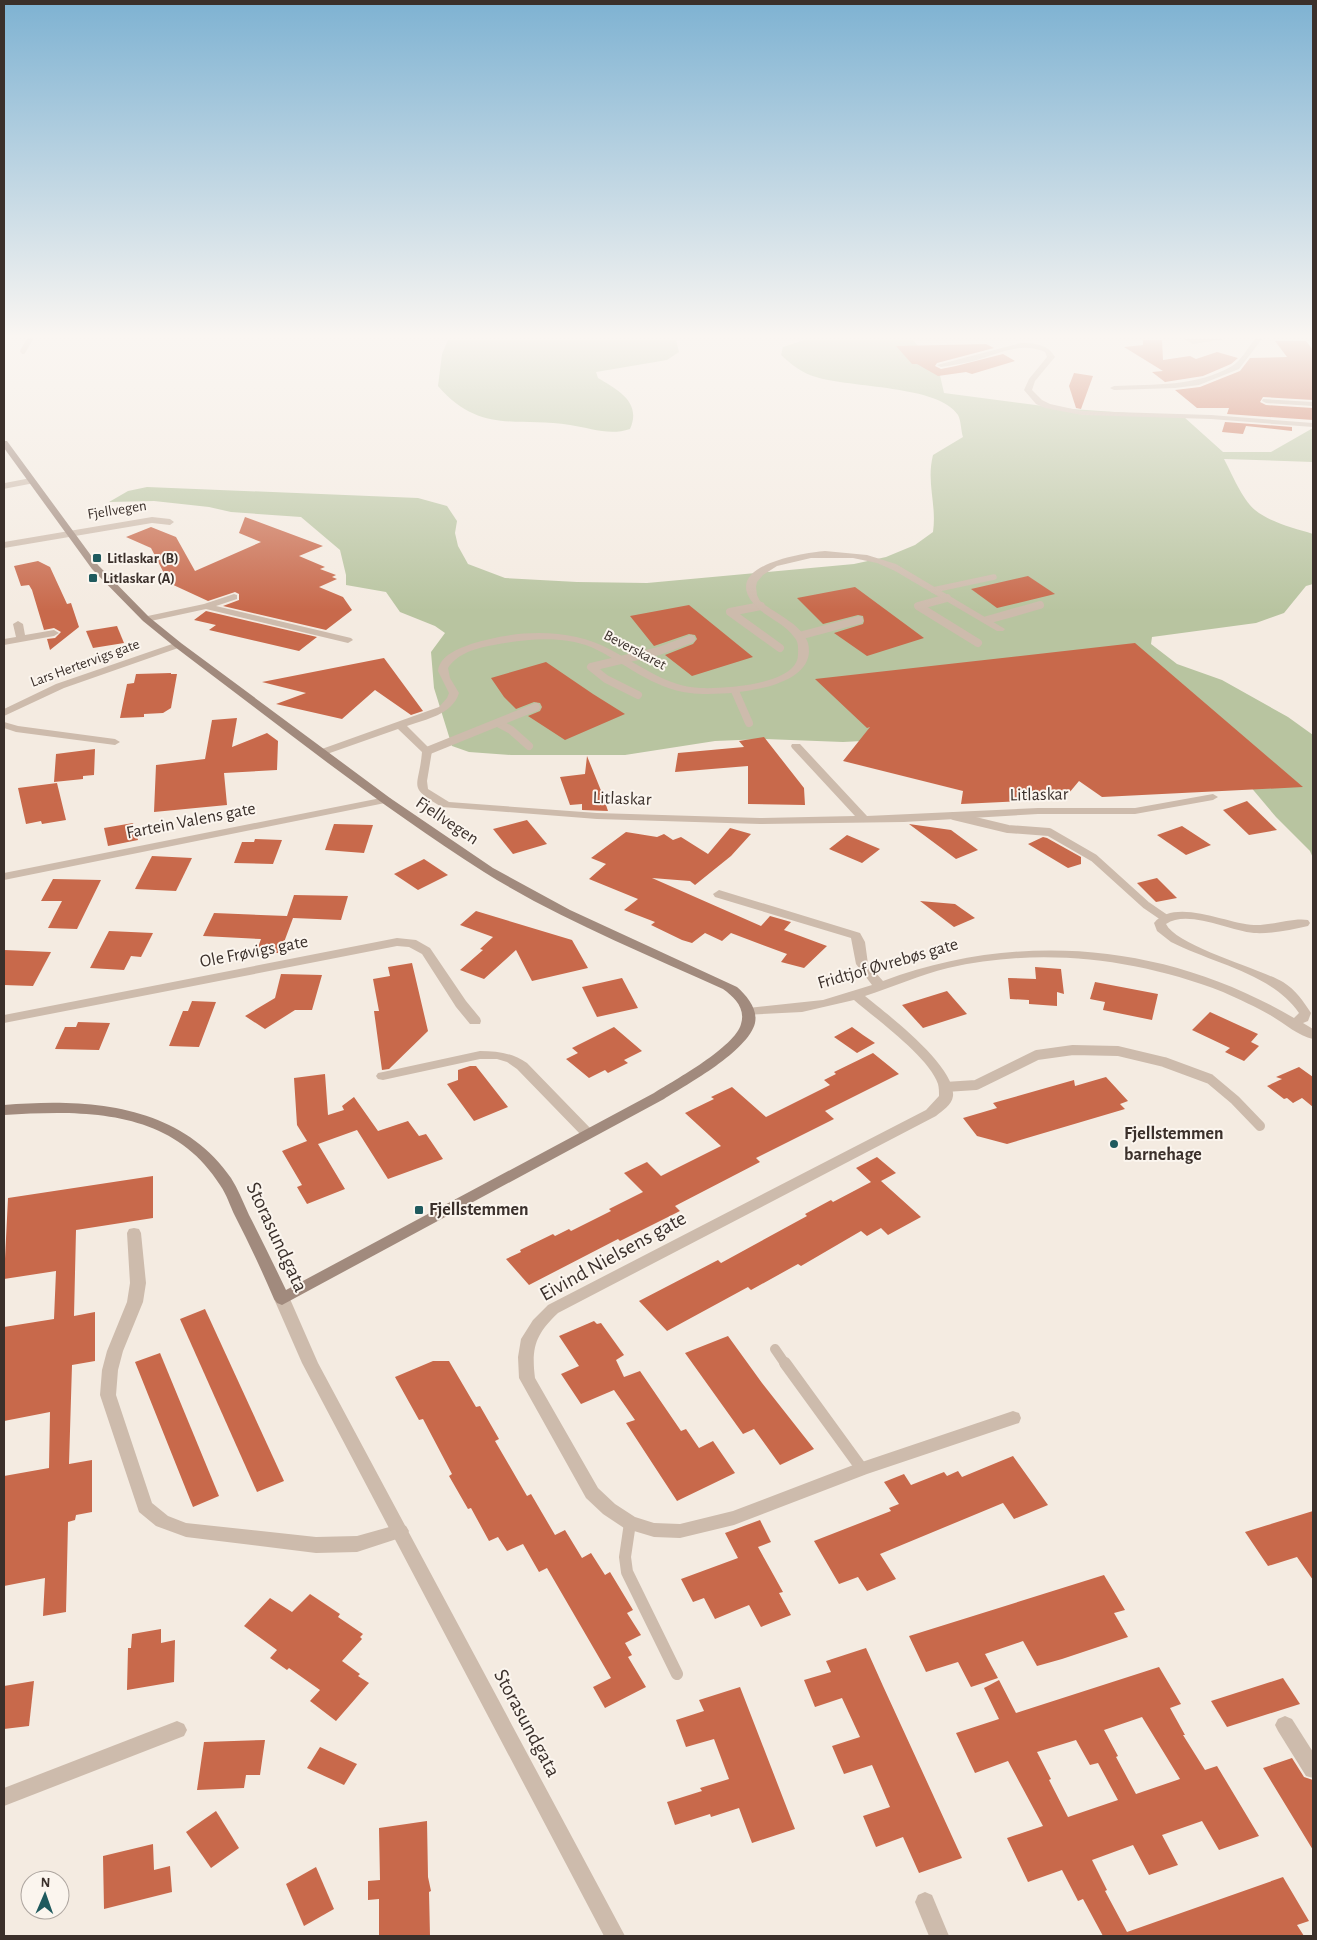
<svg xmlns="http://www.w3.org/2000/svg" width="1317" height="1940" font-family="'Alegreya Sans',sans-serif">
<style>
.green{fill:#b8c4a0}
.building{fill:#c8694b;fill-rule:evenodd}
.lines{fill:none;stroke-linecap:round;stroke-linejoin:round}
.service-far3{stroke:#cdbbac;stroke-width:5.5}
.service-far2{stroke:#cdbbac;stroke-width:8}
.service-far1{stroke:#cdbbac;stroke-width:10}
.service{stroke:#cdbbac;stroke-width:12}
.minor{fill:#cdbbac;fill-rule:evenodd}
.tertiary{fill:#cdbbac;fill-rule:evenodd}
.secondary{fill:#a18a7d;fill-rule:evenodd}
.poi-dot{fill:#1f5a5e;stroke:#fbf5ee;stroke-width:2}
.labels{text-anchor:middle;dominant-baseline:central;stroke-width:4;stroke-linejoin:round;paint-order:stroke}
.far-street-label{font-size:15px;fill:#3b302b;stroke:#fbf5ee}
.far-poi-label{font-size:15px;font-weight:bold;fill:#3b302b;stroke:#fbf5ee;text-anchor:start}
.street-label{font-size:18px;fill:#3b302b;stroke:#fbf5ee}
.poi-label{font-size:18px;font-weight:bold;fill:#3b302b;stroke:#fbf5ee;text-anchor:start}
.near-street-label{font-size:21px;fill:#3b302b;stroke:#fbf5ee}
</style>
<rect width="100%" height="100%" fill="#f4ebe1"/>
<g class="green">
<path d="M676 340 679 352 667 360 596 372 598 378C618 390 642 402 630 429 609 436 591 428 570 425 517 417 479 434 438 386L442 354 448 340Z"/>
<path d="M804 340H913L939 371 944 393 1059 408 1184 417 1223 452H1271L1313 428V462L1224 459C1232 474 1242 499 1255 510 1271 523 1294 528 1313 534V584L1306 586 1284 613 1256 623 1152 637 1151 644 1177 664 1222 680 1288 717 1313 735V858L1310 851 1276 817 1244 779 881 740 843 742 765 739 715 741 625 755H511L469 752 452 746 434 688 431 652 445 633 435 626 400 612 386 592 346 585V575L340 550 301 517 231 512 209 507 154 501 109 502 128 491 147 487 418 498 447 506 457 521 455 533 458 546 468 564 505 578 577 582 647 583 854 564 886 557 915 545 933 532C937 504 926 483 933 455L963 437C961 431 961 420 958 415 939 385 850 388 816 377 803 374 791 364 781 355L783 347Z"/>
</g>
<g class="building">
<polygon points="1143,340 1162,340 1163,360 1190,356 1196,359 1217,352 1238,358 1231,364 1203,376 1165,382 1152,372 1163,371 1124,347 1143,345"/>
<polygon points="1275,341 1306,341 1313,350 1313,400 1263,397 1260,402 1266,405 1313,408 1313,420 1227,414 1229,408 1197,408 1175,390 1200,387 1240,371 1250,358 1287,357"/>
<polygon points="986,344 994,348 937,363 935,366 941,369 956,366 1003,354 1015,361 972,374 966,372 938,376 917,364 912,364 896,346"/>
<polygon points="1074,373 1093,376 1081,409 1076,408 1069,386"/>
<polygon points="1225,422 1292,427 1292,431 1246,426 1243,434 1222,432"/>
<polygon points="245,517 323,546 299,556 325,567 320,569 336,575 332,577 337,579 319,587 343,597 352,610 326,630 223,606 239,600 239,594 235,592 208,601 169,583 151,548 126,537 151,527 176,537 195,571 261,542 239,533"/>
<polygon points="38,561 50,567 67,604 71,603 79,627 50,650 47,639 55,638 61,632 54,628 44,630 32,590 29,585 21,586 14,566"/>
<polygon points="1028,576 1055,594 997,608 971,589"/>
<polygon points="855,587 924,638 867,656 834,633 863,624 864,621 863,616 858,615 823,624 797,598"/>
<polygon points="689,605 753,657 692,676 665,655 693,644 697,639 695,635 689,634 654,646 630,616"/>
<polygon points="206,611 317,637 299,651 209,630 216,625 194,620"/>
<polygon points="117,626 124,643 93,648 86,631"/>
<polygon points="1135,643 1303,787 1102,797 1079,781 1064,799 961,804 963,791 843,761 870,727 867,728 815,679"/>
<polygon points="384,658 423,711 411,715 375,690 342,719 276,704 306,693 262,682"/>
<polygon points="546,662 593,694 625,714 565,740 528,716 540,711 542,707 540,703 534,702 516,709 504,697 491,678"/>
<polygon points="171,673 171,674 177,674 171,708 163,713 144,714 144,717 120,718 127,684 134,683 136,674"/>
<polygon points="237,718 232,747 267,733 278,741 277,770 224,773 227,805 154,812 156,765 205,759 212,720"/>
<polygon points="764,737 804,788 805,805 748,804 748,766 675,772 678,753 744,747 739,741"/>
<polygon points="95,749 94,775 83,776 83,779 54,782 56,754"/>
<polygon points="587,756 602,793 608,811 582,810 582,804 570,805 560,777 585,774"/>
<polygon points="57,783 66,820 42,824 41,821 26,824 18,788"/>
<polygon points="1247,801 1277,830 1249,835 1223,810"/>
<polygon points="527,820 547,844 513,854 493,829"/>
<polygon points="133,823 138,840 108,846 104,828"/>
<polygon points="334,824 373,825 364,853 325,850"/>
<polygon points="909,824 951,830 978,850 956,859"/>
<polygon points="1182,826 1211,845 1186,855 1157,835"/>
<polygon points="730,828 751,834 731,856 695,885 690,881 652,878 761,926 770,916 791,922 784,930 827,946 804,968 781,962 787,954 731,933 722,941 705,933 692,943 682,940 651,925 655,922 624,910 638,899 589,879 606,864 591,858 626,832 657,837 664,834 673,840 681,837 708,854"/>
<polygon points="847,835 880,849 862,863 829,849"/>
<polygon points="1043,837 1047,838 1081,857 1081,864 1068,868 1028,844"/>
<polygon points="255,839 282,840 273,864 234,863 242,842 254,842"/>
<polygon points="152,856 192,858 176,891 135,889"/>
<polygon points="424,859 448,875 418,890 394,874"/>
<polygon points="1157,878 1177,898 1156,902 1137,883"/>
<polygon points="53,879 101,880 77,929 48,928 62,901 41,901"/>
<polygon points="294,895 348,896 341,920 293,918 280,953 256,953 261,939 203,936 214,913 287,916"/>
<polygon points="920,901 955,904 975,918 954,927"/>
<polygon points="476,911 572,940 588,968 532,981 516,950 484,979 460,970 483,950 480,949 493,937 460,925"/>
<polygon points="109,931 153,933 141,957 131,956 124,970 90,968"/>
<polygon points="4,950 51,952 33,986 4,985"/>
<polygon points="412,963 428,1031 389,1069 382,1070 374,1011 379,1011 373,979 390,976 388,967"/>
<polygon points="1035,967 1061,969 1064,994 1057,992 1057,1006 1029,1004 1029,1000 1010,999 1008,978 1036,979"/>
<polygon points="281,974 322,975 312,1010 295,1010 265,1029 245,1016 275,998"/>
<polygon points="622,978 638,1008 597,1017 582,987"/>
<polygon points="1095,982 1158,994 1152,1020 1103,1010 1105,1002 1090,999"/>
<polygon points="947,991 967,1014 923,1028 902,1005"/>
<polygon points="192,1001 216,1002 199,1047 169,1046 183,1011 188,1011"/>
<polygon points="1210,1012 1258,1034 1251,1042 1259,1046 1244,1061 1225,1052 1230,1048 1192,1030"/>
<polygon points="78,1022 110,1023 99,1050 55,1049 65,1027 76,1027"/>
<polygon points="614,1027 642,1051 624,1060 628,1063 608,1073 605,1070 589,1078 566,1059 578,1053 572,1048"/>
<polygon points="852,1027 863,1035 875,1043 857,1053 834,1037"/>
<polygon points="873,1053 899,1074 825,1111 834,1119 756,1158 760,1162 675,1206 680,1211 620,1241 618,1239 529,1285 506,1259 521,1252 520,1250 553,1234 555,1236 569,1229 571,1231 611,1211 609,1209 643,1192 624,1173 647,1162 661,1176 721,1146 685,1113 714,1099 711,1097 732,1087 766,1117 830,1085 824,1080 836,1074 834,1072"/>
<polygon points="470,1066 476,1066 508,1107 474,1121 447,1084 458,1080 458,1070"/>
<polygon points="1299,1067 1313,1077 1313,1107 1302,1098 1293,1103 1287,1098 1284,1099 1267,1086 1282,1079 1276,1077"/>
<polygon points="325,1074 328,1115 344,1110 342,1106 354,1097 378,1131 408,1121 419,1136 426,1134 443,1159 388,1179 357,1130 318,1144 345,1189 307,1204 297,1187 302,1185 282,1151 307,1141 297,1125 294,1078"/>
<polygon points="1106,1077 1128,1101 1120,1104 1125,1109 1007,1144 977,1136 963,1118 997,1108 993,1103 1074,1080 1075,1086"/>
<polygon points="877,1157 896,1173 881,1181 921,1217 888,1235 881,1228 867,1236 861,1231 801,1266 798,1264 751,1290 748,1287 667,1331 639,1301 718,1260 721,1263 807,1216 805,1214 831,1200 833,1202 871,1182 856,1168"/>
<polygon points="153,1176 153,1218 76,1230 74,1316 95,1312 95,1361 72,1365 69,1464 92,1460 92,1512 76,1515 75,1520 68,1522 66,1612 43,1616 45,1578 4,1586 4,1476 49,1468 50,1412 4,1421 4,1327 54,1319 56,1271 4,1279 8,1198"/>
<polygon points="205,1309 284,1481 257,1492 180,1319"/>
<polygon points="594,1321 597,1324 601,1323 624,1355 616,1360 624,1377 640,1371 681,1431 686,1429 699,1448 713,1441 735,1473 677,1501 626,1423 635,1420 614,1390 581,1404 561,1374 579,1366 559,1336"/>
<polygon points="728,1336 762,1383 814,1449 780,1465 754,1429 743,1434 685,1353"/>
<polygon points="160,1353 219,1496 193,1507 135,1362"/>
<polygon points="433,1361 449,1361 476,1407 480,1406 499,1439 495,1441 520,1484 527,1496 531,1494 555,1535 565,1530 582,1558 591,1553 605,1575 610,1572 633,1610 627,1613 641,1635 625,1643 632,1655 628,1657 646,1687 605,1708 593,1687 611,1678 547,1568 539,1572 523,1544 507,1551 498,1537 489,1541 471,1508 468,1509 449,1476 452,1474 423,1419 419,1420 395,1377"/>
<polygon points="1013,1456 1048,1505 1014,1519 1003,1503 880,1554 896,1579 867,1591 858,1577 839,1584 814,1541 891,1511 889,1508 899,1504 884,1482 904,1474 911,1485 944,1472 947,1476 958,1471 962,1477"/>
<polygon points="1313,1511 1313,1580 1297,1557 1268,1566 1245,1532"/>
<polygon points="760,1520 771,1542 758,1547 783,1592 779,1593 791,1615 761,1627 749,1605 715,1619 704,1598 693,1602 681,1579 738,1558 725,1533"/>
<polygon points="1104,1575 1125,1610 1114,1613 1128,1637 1062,1659 1037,1666 1023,1641 985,1654 998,1678 971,1687 958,1662 926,1672 909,1636"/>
<polygon points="310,1594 340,1614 338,1617 363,1634 360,1637 362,1639 342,1661 360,1674 358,1676 369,1683 336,1721 310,1701 320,1690 289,1668 287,1670 270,1658 277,1650 244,1626 270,1598 292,1612"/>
<polygon points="161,1629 161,1643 175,1640 174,1682 127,1690 128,1648 131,1648 132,1634"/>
<polygon points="866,1648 883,1686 962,1858 919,1873 903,1837 876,1847 863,1816 890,1807 872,1765 844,1774 832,1746 860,1737 842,1698 815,1707 804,1680 831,1672 826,1661"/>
<path d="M1159 1667 1181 1704 1170 1708 1185 1735H1183L1205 1770 1217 1766 1259 1836 1219 1850 1202 1821 1162 1835 1178 1865 1149 1875 1133 1845 1092 1860 1107 1890 1105 1891 1127 1932 1283 1877 1309 1921 1297 1925 1304 1936H1103L1083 1899 1078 1901 1062 1870 1028 1882 1007 1838 1043 1826 1008 1761 975 1773 956 1733 999 1719 984 1688 999 1680 1016 1713ZM1142 1717 1180 1779 1136 1794 1116 1757 1118 1756 1104 1730ZM1076 1740 1090 1765 1098 1763 1118 1800 1068 1817 1049 1780 1051 1779 1037 1752Z"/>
<polygon points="1283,1678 1300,1704 1227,1727 1211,1701"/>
<polygon points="34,1681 29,1726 4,1729 4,1686"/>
<polygon points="740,1687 795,1829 752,1843 739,1808 711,1817 710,1814 675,1825 667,1802 702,1791 700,1788 729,1779 714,1739 686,1747 676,1720 704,1711 699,1700"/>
<polygon points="265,1740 260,1775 246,1775 244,1788 197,1790 204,1742"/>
<polygon points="320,1747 357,1764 344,1785 307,1768"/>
<polygon points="1292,1758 1304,1777 1313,1780 1313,1850 1263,1768"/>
<polygon points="216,1811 239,1848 211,1868 186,1832"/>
<polygon points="427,1821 428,1877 431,1891 429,1892 430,1936 379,1936 379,1899 368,1900 368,1881 380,1880 379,1828"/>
<polygon points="153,1844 154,1870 170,1866 172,1892 104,1909 103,1856"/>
<polygon points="316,1867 334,1909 304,1926 286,1884"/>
</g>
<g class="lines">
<g class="service-far3">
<polyline points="23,351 30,339"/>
<polyline points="4,486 30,481"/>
<polyline points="933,590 994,577"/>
</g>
<g class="service-far2">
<polyline points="947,598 918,606 978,643"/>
<polyline points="761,606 730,612 780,648"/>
<polyline points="987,620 1040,605"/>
<polyline points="799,636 859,620"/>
<polyline points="735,691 749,723"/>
<polyline points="638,695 606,679 591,667 659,651 691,639"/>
<polyline points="498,723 511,730 529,746"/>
<polyline points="427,751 536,707"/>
<polyline points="954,816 1008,829 1049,832 1094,858 1146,905 1165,918"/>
</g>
<g class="service-far1">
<polyline points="945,1087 976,1085 1037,1055 1073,1050 1118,1051 1164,1062 1210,1079 1235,1100 1260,1126"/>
<polyline points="775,1349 786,1365"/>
</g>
<g class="service">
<polyline points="785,1363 862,1469"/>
<polyline points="630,1523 625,1557 627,1572 677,1674"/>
</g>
<g class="minor">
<polygon points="1184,339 1225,339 1193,344"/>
<path d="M1255 339H1262L1239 369 1199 385 1175 388 1114 390 1110 388 1114 386C1154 384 1196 387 1232 366 1241 361 1248 347 1255 339Z"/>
<path d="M1021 343C1034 343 1048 344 1055 357L1035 381 1032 390 1042 400 1050 404 1082 411 1211 415 1313 423V427L1211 419 1082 415 1045 408 1036 404 1024 390 1029 379 1047 357 1045 352C1022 342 1002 352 980 359 967 363 954 365 941 367L937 365Z"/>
<polygon points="1263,399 1313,402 1313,406 1266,403 1262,401"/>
<polygon points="152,517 170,519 174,522 170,525 152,523 4,548 4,542"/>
<path d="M825 551 867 555 896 564 1005 629 1003 631H997L895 571 877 563 853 558H811L777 566 763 575 757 582 756 587 757 595 760 601C774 613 802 624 808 643 820 691 719 697 690 693 653 689 624 662 591 647 561 635 524 639 494 645 476 648 458 653 448 668L450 678 459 693C452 715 426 719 407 726L432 751 427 781 428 789 449 802 597 813 760 818 855 816 792 748 791 746 792 744H800L867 816 1038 808H1135L1213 794 1218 797 1213 800 1135 814H1038L904 822 760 824 597 819 442 807C406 786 419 789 422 752L398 729 327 754H319L318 752 319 750 439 707 447 698 449 693 438 671C440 655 458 649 471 644 516 630 569 627 611 650 640 665 667 687 701 688 723 689 797 685 798 655 798 648 799 642 794 637 784 622 764 617 753 603 722 565 803 553 825 551Z"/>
<polygon points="234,594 237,595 237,599 216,606 351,638 353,640 348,643 206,609 146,622 141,619 143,617 204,604"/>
<polygon points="18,621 23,624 25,635 54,630 59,633 54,636 4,645 4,639 16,637 13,624"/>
<polygon points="178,642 181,643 181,647 64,688 4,716 4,709 56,684"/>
<polygon points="4,722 18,726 115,739 120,742 115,745 16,732 4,728"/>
<polygon points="386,797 390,798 392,800 390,802 4,880 4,873"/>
<path d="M719 890 860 933 865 942 868 964 883 981C1020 930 1167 943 1294 1018L1299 1013C1273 974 1212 963 1171 942L1157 931 1154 923C1175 897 1227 924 1254 925 1271 926 1294 917 1308 920L1310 923 1308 926C1291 930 1271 934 1254 933 1229 931 1188 909 1166 924 1177 946 1258 968 1283 982 1296 990 1303 1001 1311 1013L1308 1021 1303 1023 1313 1029V1039C1298 1036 1284 1023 1270 1015 1256 1007 1239 999 1223 992 1135 958 1040 947 948 968 920 975 893 987 865 996 887 1014 956 1066 953 1096 952 1105 942 1111 936 1116L558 1313C536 1334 531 1347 535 1378L598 1488 615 1504 635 1517 654 1523 680 1524 733 1511 856 1464 1013 1411 1019 1413 1021 1418 1019 1423 867 1474 734 1525 680 1538 654 1537 624 1528 603 1514 586 1498 519 1378 518 1357 521 1339 533 1320 548 1305 926 1110 939 1096C939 1092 939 1088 938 1084 929 1057 876 1019 854 1000L802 1012 743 1015 742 1012 743 1009 748 1008 823 1000 872 985 856 964 851 938 715 897 713 894Z"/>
<polygon points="397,938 416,940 430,948 466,1001 480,1018 481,1021 480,1024 470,1024 456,1007 422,954 409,947 397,946 4,1023 4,1015"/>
<path d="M480 1051C498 1051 512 1053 527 1063L593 1131 595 1134 593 1137H583L517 1069 507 1062 497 1059H480L383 1080 378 1079 376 1076 378 1073 383 1072Z"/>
<polygon points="134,1228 139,1229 141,1233 146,1283 143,1302 123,1351 118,1370 116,1395 152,1503 168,1516 186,1523 316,1537 357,1536 400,1524 406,1526 409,1531 406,1536 357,1552 316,1553 186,1537 156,1526 139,1512 100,1395 102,1370 107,1351 127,1302 130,1283 127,1233 129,1229"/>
<polygon points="1285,1716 1292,1719 1313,1752 1313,1778 1306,1776 1278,1731 1275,1725 1278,1719"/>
<polygon points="177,1721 184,1724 187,1730 184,1736 4,1806 4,1788"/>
<polygon points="925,1892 932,1895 949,1936 929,1936 915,1902 918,1895"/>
</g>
<polygon class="tertiary" points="282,1293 287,1295 290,1299 318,1363 625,1936 604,1936 302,1363 274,1299 277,1295"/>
<path class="secondary" d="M4 441H7L98 565 149 617 181 643 390 798 493 868 570 910 737 987C747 996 758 1009 755 1023 748 1051 688 1084 664 1099L282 1305 277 1303 274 1299C262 1271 249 1243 235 1216 230 1206 227 1195 220 1185 172 1108 83 1110 4 1115V1105C85 1098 180 1103 231 1178 238 1189 243 1202 249 1215 262 1240 274 1265 286 1290L654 1093C675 1080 735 1047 741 1024 746 1008 734 997 723 989 642 952 559 919 484 872 377 804 276 723 175 647L143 621 92 569 4 448Z"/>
</g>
<linearGradient id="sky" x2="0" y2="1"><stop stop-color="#7eb2d2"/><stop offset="0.55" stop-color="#faf6f2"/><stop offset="1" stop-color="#faf6f2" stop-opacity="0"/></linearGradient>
<rect width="1317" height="611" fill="url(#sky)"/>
<g class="poi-dot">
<rect x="92" y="553" width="10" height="10" rx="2.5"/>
<rect x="88" y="573" width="10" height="10" rx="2.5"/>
<circle cx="1114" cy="1144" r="5"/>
<rect x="414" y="1205" width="10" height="10" rx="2.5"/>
</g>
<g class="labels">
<g class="far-street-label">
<text transform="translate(117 510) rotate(-9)">Fjellvegen</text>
<text transform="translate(635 650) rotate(28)">Beverskaret</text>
<text transform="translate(85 663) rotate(-20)">Lars Hertervigs gate</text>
</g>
<g class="far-poi-label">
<text x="107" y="558">Litlaskar (B)</text>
<text x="103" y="578">Litlaskar (A)</text>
</g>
<g class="street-label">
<text transform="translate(1039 795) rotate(-1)">Litlaskar</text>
<text transform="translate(622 799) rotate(2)">Litlaskar</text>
<text transform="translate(191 821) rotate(-11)">Fartein Valens gate</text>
<text transform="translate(447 821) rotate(34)">Fjellvegen</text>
<text transform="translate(254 952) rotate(-11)">Ole Frøvigs gate</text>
<text transform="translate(888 964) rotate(-16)">Fridtjof Øvrebøs gate</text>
</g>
<g class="poi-label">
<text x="1124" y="1134">Fjellstemmen<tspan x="1124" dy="21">barnehage</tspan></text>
<text x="429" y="1210">Fjellstemmen</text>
</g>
<g class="near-street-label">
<text transform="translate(277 1237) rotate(65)">Storasundgata</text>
<text transform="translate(613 1256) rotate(-29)">Eivind Nielsens gate</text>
<text transform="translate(527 1723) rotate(62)">Storasundgata</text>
</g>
</g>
<rect width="1317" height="1940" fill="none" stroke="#3b302b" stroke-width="10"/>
<g transform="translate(45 1895) rotate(2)"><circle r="24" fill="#fbf5ee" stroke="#aea6a0"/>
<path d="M0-4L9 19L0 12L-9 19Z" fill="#1f5a5e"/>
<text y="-8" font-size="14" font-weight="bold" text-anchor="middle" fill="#3b302b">N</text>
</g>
</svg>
